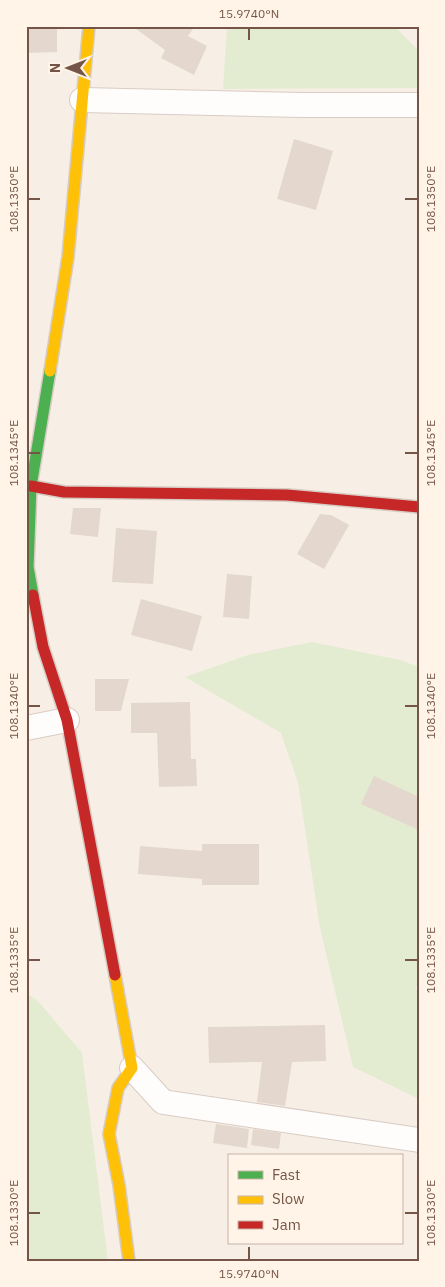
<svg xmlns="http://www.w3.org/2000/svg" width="445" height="1287" font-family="'IBM Plex Sans',sans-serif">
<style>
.green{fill:#e3ecd1}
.building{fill:#e3d7ce}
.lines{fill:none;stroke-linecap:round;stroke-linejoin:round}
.street-casing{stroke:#d8ccc5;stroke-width:26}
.fast-casing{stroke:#d7cbc3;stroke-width:14}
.slow-casing{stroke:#d7cbc3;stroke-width:14}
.jam-casing{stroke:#d7cbc3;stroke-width:14}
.street{stroke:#fefdfb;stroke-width:24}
.fast{stroke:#4caf50;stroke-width:11}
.slow{stroke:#ffc107;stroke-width:11}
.jam{stroke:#c62828;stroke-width:11}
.ticks{fill:none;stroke:#745547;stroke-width:2}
.neatline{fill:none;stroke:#745547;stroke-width:2}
.ticks-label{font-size:12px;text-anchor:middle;fill:#745547}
</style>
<rect width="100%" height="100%" fill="#f7efe6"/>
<g class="green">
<polygon points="227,26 394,26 419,51 419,88 223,89"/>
<polygon points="312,642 400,660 419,667 419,986 415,987 419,995 419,1099 353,1067 320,928 298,783 281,733 185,677 248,655"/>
<polygon points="26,993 37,1000 82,1053 108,1261 26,1261"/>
</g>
<g class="building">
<polygon points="26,26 57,26 57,52 26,53"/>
<polygon points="132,26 195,26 188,36 207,46 194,75 161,58 165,50"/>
<polygon points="294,139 333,151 316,210 277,199"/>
<polygon points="73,508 101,508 98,537 70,534"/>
<polygon points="320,514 331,515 349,525 324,569 297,554"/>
<polygon points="116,528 157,531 153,584 112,582"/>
<polygon points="227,574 252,576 249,619 223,617"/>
<polygon points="141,599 202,616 192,651 131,635"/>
<polygon points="95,679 129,679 121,711 95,711"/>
<polygon points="190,702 191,759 196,759 197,786 159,787 157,733 131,733 131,703"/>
<polygon points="374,776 419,797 419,830 361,804"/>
<polygon points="202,844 259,844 259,885 202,885 202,879 138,874 140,846 202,851"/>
<polygon points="325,1025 326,1061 292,1062 285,1106 257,1102 262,1062 209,1063 208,1027"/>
<polygon points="216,1124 249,1129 247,1148 213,1143"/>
<polygon points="253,1129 281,1133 279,1149 251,1145"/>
</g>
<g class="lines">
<defs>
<g id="street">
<polyline points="82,100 302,105 419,105"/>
<polyline points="26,728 67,720"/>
<polyline points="132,1068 163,1102 419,1140"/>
</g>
<polyline id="fast" points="33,595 28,567 31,486 50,371"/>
<g id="slow">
<polyline points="50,371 68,257 89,26"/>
<polyline points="115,975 132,1068 118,1088 109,1134 119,1185 129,1261"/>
</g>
<g id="jam">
<polyline points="31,486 64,492 287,495 419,507"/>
<polyline points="33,595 43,647 67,720 115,975"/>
</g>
</defs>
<use href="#street" class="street-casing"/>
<use href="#fast" class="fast-casing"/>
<use href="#slow" class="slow-casing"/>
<use href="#jam" class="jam-casing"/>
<use href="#street" class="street"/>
<use href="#fast" class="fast"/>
<use href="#slow" class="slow"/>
<use href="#jam" class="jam"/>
</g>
<path class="ticks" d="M249 28V40M28 199H40M405 199H418M28 453H40M405 453H418M28 706H40M405 706H418M28 960H40M405 960H418M28 1213H40M405 1213H418M249 1247V1260"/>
<rect width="445" height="1287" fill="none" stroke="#fff4e7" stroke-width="55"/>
<rect x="228" y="1154" width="175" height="90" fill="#fff4e7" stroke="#c7b4a7"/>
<rect x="238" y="1171" width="25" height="8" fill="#4caf50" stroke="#c7b4a7"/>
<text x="272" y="1180" font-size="15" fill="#745547">Fast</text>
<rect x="238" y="1196" width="25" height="8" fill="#ffc107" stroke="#c7b4a7"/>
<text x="272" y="1204" font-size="15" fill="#745547">Slow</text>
<rect x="238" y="1221" width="25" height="8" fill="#c62828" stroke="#c7b4a7"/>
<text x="272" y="1230" font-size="15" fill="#745547">Jam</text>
<g transform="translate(68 68) rotate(270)" stroke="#fff4e7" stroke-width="4" paint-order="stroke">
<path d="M0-4L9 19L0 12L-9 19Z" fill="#745547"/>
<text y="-8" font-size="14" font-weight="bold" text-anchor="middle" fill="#745547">N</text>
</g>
<rect x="28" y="28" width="390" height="1232" class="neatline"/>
<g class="ticks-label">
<text x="249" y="18">15.9740°N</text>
<text transform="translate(431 199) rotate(-90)" y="4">108.1350°E</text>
<text transform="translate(14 199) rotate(-90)" y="4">108.1350°E</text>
<text transform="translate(431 453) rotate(-90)" y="4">108.1345°E</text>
<text transform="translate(14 453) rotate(-90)" y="4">108.1345°E</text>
<text transform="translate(431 706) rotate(-90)" y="4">108.1340°E</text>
<text transform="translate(14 706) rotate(-90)" y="4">108.1340°E</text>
<text transform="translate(431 960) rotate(-90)" y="4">108.1335°E</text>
<text transform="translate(14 960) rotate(-90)" y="4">108.1335°E</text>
<text transform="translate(14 1213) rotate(-90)" y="4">108.1330°E</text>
<text transform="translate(431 1213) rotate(-90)" y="4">108.1330°E</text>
<text x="249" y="1278">15.9740°N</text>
</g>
</svg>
